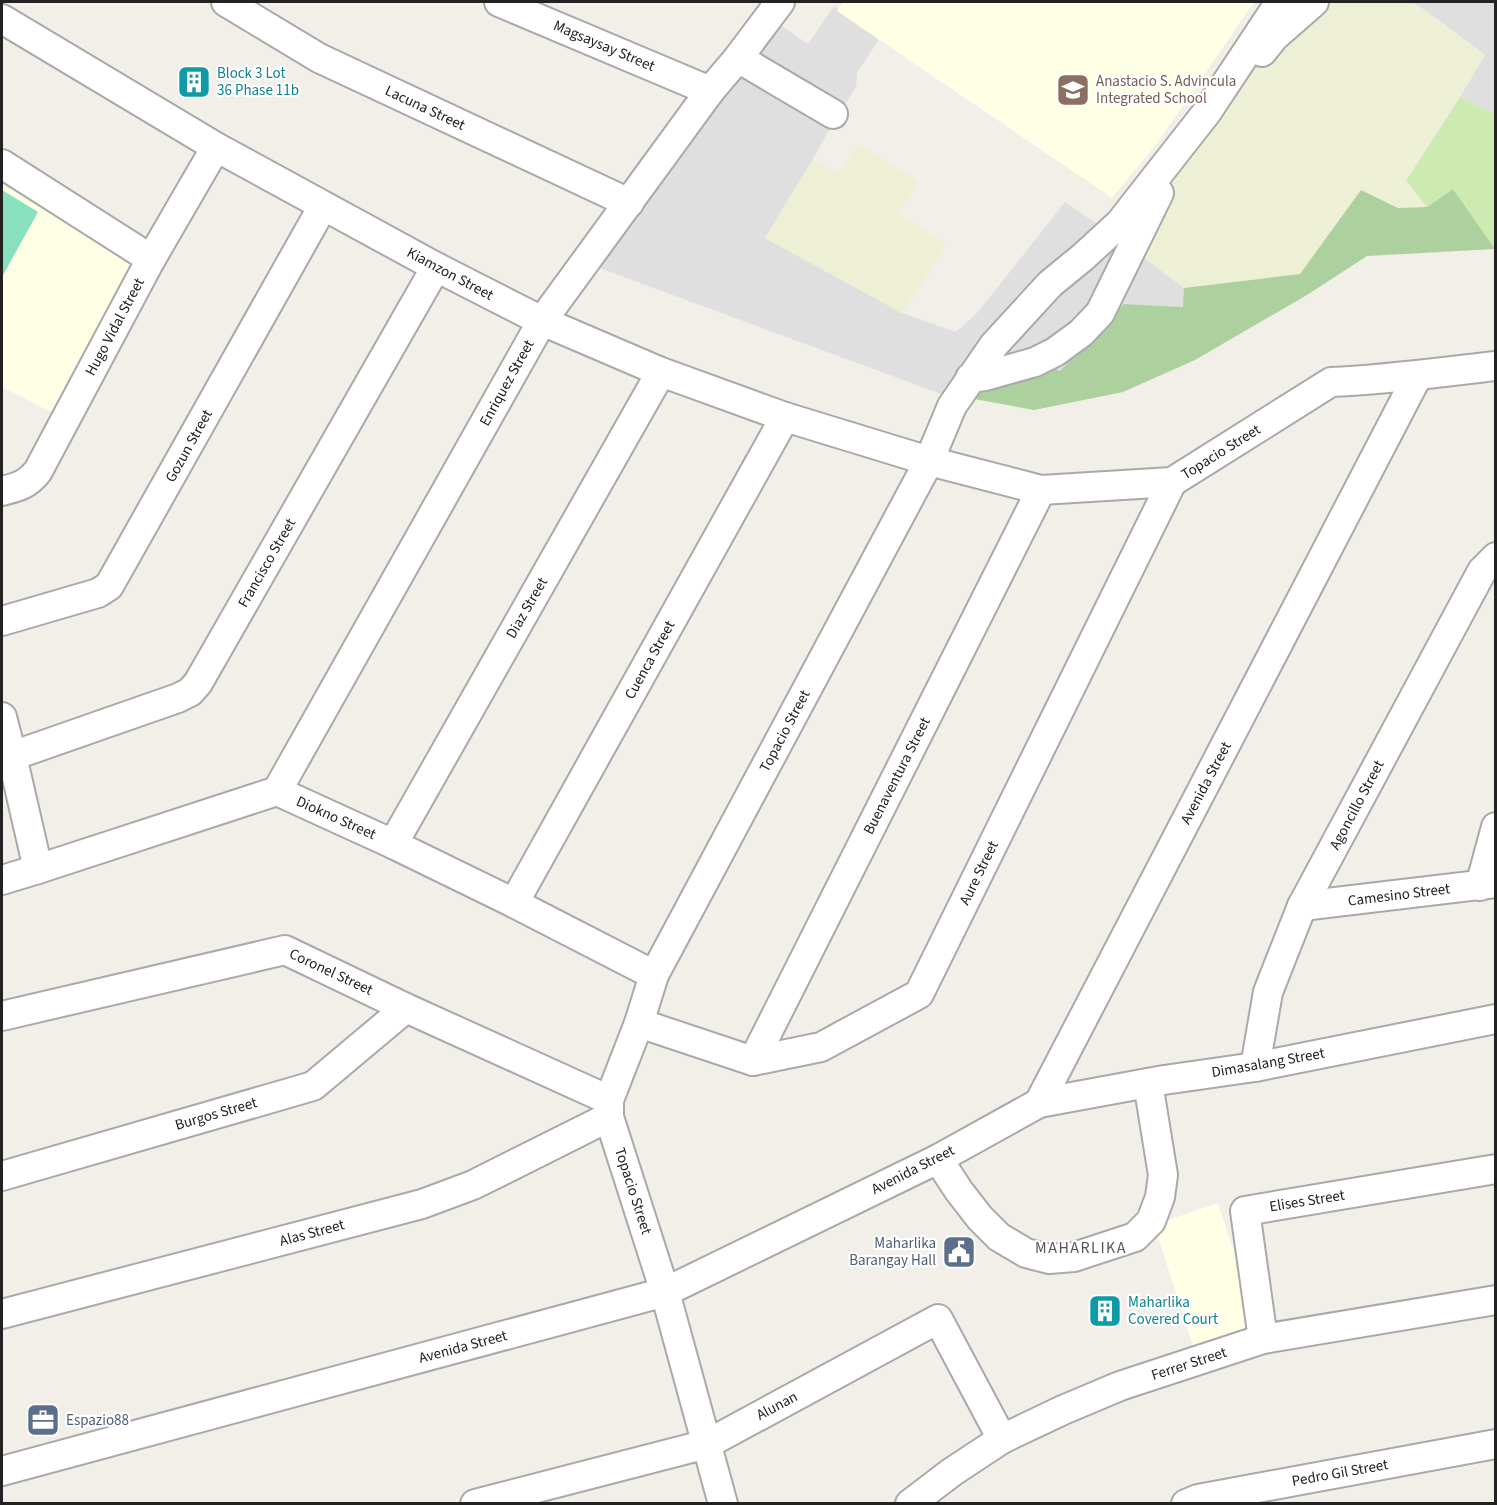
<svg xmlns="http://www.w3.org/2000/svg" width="1497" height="1505" font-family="'Source Sans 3',sans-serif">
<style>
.residential{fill:#e0dfdf}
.education{fill:#ffffe5}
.farmland{fill:#eef0d5}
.grass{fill:#cdebb0}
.forest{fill:#add19e}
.pitch{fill:#88e0be}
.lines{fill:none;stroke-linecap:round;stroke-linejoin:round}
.minor-casing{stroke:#a9a9a9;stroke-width:32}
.minor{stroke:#fff;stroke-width:28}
.labels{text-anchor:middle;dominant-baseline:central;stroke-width:4.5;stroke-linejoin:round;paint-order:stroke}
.street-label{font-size:15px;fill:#222;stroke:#fff}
.culture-label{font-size:15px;fill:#0d838f;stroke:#fff;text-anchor:start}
.education-label{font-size:15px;fill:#785e54;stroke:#fff;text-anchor:start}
.service-label{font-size:15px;fill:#4e5e75;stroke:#fff;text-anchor:end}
.neighbourhood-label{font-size:16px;letter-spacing:1.5px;fill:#555;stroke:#fff}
</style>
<rect width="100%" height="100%" fill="#f2efe9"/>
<g class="residential">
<polygon points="1412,2 1495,2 1495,114 1460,97 1485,55 1440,21"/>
<polygon points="834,6 880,38 857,73 856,87 831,126 813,159 765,238 902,313 956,332 978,312 1065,202 1122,241 1184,288 1184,307 1124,304 1060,372 969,398 944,395 594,266 772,19 808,44"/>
</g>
<g class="education">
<polygon points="843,2 1254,2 1158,142 1112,198 837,11"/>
<polygon points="2,184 137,264 51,412 2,387"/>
<polygon points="1218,1203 1260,1331 1195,1352 1154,1225"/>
</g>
<g class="farmland">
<polygon points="1290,2 1412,2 1440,21 1485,55 1406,181 1427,207 1398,208 1361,190 1300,274 1184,288 1122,241"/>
<polygon points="858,144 919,181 899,214 947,245 902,313 765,238 813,159 840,173"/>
</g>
<polygon class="grass" points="1460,97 1495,114 1495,249 1453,189 1427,207 1406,181"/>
<polygon class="forest" points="1453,189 1495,249 1367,256 1307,295 1195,360 1123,392 1034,410 969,398 1014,352 1060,371 1124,304 1183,307 1184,288 1300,274 1361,190 1398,208 1427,207"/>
<polygon class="pitch" points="2,190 38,212 2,277"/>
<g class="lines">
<defs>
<g id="minor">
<polyline points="226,2 319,58 629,203"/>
<polyline points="499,2 710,91"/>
<path d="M2 19 216 147 436 267 542 321 661 372 785 417 929 461 1041 490 1172 482 1331 382C1386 380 1441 372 1496 366"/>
<polyline points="1262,52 1274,37 1314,2"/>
<polyline points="738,58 833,114"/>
<polyline points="2,164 151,259"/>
<polyline points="970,378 985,376 1035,362 1055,352 1081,333 1100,313 1159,193"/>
<path d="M2 491C18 487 27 485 38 471L151 259 216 147"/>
<polyline points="2,621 98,593 109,586 323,206"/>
<polyline points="2,717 12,756 38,869"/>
<polyline points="12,756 178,698 190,692 198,683 436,267"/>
<polyline points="277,791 542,321 710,91 738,58 780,2"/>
<polyline points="393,844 661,372"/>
<polyline points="2,880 38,869 277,791 393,844 514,903 654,975"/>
<polyline points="1480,886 1496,827"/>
<polyline points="514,903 785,417"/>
<polyline points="1302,906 1496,883"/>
<polyline points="2,1016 285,950 406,1008 609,1100"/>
<polyline points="639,1023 753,1061 821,1047 919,994 1172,482"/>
<polyline points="753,1061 1041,490"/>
<polyline points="1255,1067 1268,992 1302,906 1482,571 1496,557"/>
<polyline points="1039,1103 1164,1080 1255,1067 1496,1019"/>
<polyline points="938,1159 959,1191 980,1218 999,1237 1026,1253 1049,1259 1074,1257 1135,1237 1151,1221 1160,1197 1163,1175 1148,1083"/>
<polyline points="2,1176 313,1086 406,1008"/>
<polyline points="2,1314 422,1204 473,1185 609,1117"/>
<polyline points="1263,1339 1245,1211 1496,1169"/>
<polyline points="2,1471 665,1292 938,1159 1039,1103 1418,375"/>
<polyline points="475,1504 707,1444 938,1319 1002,1439"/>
<polyline points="723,1504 665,1292 609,1117 609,1100 639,1023 654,975 929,461 952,406 994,345 1050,284 1083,257 1120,223 1207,112 1280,2"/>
<polyline points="910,1504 952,1472 1002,1439 1063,1410 1120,1386 1263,1339 1496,1300"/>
<polyline points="1186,1504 1198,1499 1496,1444"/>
</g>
</defs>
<use href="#minor" class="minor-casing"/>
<use href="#minor" class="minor"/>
</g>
<defs>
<symbol id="building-square" viewBox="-11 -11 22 22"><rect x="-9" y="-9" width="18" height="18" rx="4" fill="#0f9aa8" stroke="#fff"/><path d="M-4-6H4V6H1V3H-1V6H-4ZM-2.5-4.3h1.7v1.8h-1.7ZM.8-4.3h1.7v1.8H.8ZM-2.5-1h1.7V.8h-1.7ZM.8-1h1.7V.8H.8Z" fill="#fff"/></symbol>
<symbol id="school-square" viewBox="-11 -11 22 22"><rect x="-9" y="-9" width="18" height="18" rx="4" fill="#8d6e63" stroke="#fff"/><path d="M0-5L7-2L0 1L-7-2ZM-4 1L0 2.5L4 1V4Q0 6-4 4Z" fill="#fff"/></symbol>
<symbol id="civic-square" viewBox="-11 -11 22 22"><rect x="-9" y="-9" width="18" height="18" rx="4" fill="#5c6f8a" stroke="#fff"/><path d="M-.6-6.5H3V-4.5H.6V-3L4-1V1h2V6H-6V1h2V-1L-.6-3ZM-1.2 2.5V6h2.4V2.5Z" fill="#fff"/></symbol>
<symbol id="office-square" viewBox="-11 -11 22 22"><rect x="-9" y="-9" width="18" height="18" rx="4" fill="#5c6f8a" stroke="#fff"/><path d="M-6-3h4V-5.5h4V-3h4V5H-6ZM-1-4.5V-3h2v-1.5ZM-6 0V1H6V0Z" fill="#fff"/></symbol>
</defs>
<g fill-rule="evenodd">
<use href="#building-square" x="175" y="63" width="38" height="38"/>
<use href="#school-square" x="1054" y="71" width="38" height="38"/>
<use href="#civic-square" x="940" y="1233" width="38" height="38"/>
<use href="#building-square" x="1086" y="1292" width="38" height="38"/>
<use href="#office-square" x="24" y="1401" width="38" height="38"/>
</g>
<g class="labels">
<g class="street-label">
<text transform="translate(604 46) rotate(23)">Magsaysay Street</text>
<text transform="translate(425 108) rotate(25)">Lacuna Street</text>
<text transform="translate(450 274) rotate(28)">Kiamzon Street</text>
<text transform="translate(115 327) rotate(-62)">Hugo Vidal Street</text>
<text transform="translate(507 383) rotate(-61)">Enriquez Street</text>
<text transform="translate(189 446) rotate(-61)">Gozun Street</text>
<text transform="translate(1221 452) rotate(-32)">Topacio Street</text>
<text transform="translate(267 563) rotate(-60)">Francisco Street</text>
<text transform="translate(527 608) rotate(-60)">Diaz Street</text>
<text transform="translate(650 660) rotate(-61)">Cuenca Street</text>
<text transform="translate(785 731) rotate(-62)">Topacio Street</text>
<text transform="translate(897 776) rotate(-63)">Buenaventura Street</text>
<text transform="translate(1206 783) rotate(-62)">Avenida Street</text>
<text transform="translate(1357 805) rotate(-62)">Agoncillo Street</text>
<text transform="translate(336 818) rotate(24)">Diokno Street</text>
<text transform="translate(979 873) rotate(-64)">Aure Street</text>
<text transform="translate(1399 895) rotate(-7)">Camesino Street</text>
<text transform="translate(331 972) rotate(25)">Coronel Street</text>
<text transform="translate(1268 1063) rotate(-10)">Dimasalang Street</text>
<text transform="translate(216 1114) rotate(-16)">Burgos Street</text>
<text transform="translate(913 1170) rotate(-27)">Avenida Street</text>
<text transform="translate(633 1191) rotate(72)">Topacio Street</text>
<text transform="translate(1307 1201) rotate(-9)">Elises Street</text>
<text transform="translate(312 1233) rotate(-15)">Alas Street</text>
<text transform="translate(463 1347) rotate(-15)">Avenida Street</text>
<text transform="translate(1189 1364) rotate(-18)">Ferrer Street</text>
<text transform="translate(777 1406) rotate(-28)">Alunan</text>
<text transform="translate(1340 1473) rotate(-10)">Pedro Gil Street</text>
</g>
<g class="culture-label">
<text x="217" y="73">Block 3 Lot<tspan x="217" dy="17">36 Phase 11b</tspan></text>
<text x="1128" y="1302">Maharlika<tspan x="1128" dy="17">Covered Court</tspan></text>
</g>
<g class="education-label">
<text x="1096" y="81">Anastacio S. Advincula<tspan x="1096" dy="17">Integrated School</tspan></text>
</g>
<g class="service-label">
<text x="936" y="1243">Maharlika<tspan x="936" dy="17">Barangay Hall</tspan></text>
<text x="66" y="1420" text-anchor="start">Espazio88</text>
</g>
<g class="neighbourhood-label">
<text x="1081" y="1248">MAHARLIKA</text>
</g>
</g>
<rect width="1497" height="1505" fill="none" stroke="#222222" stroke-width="6"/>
</svg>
